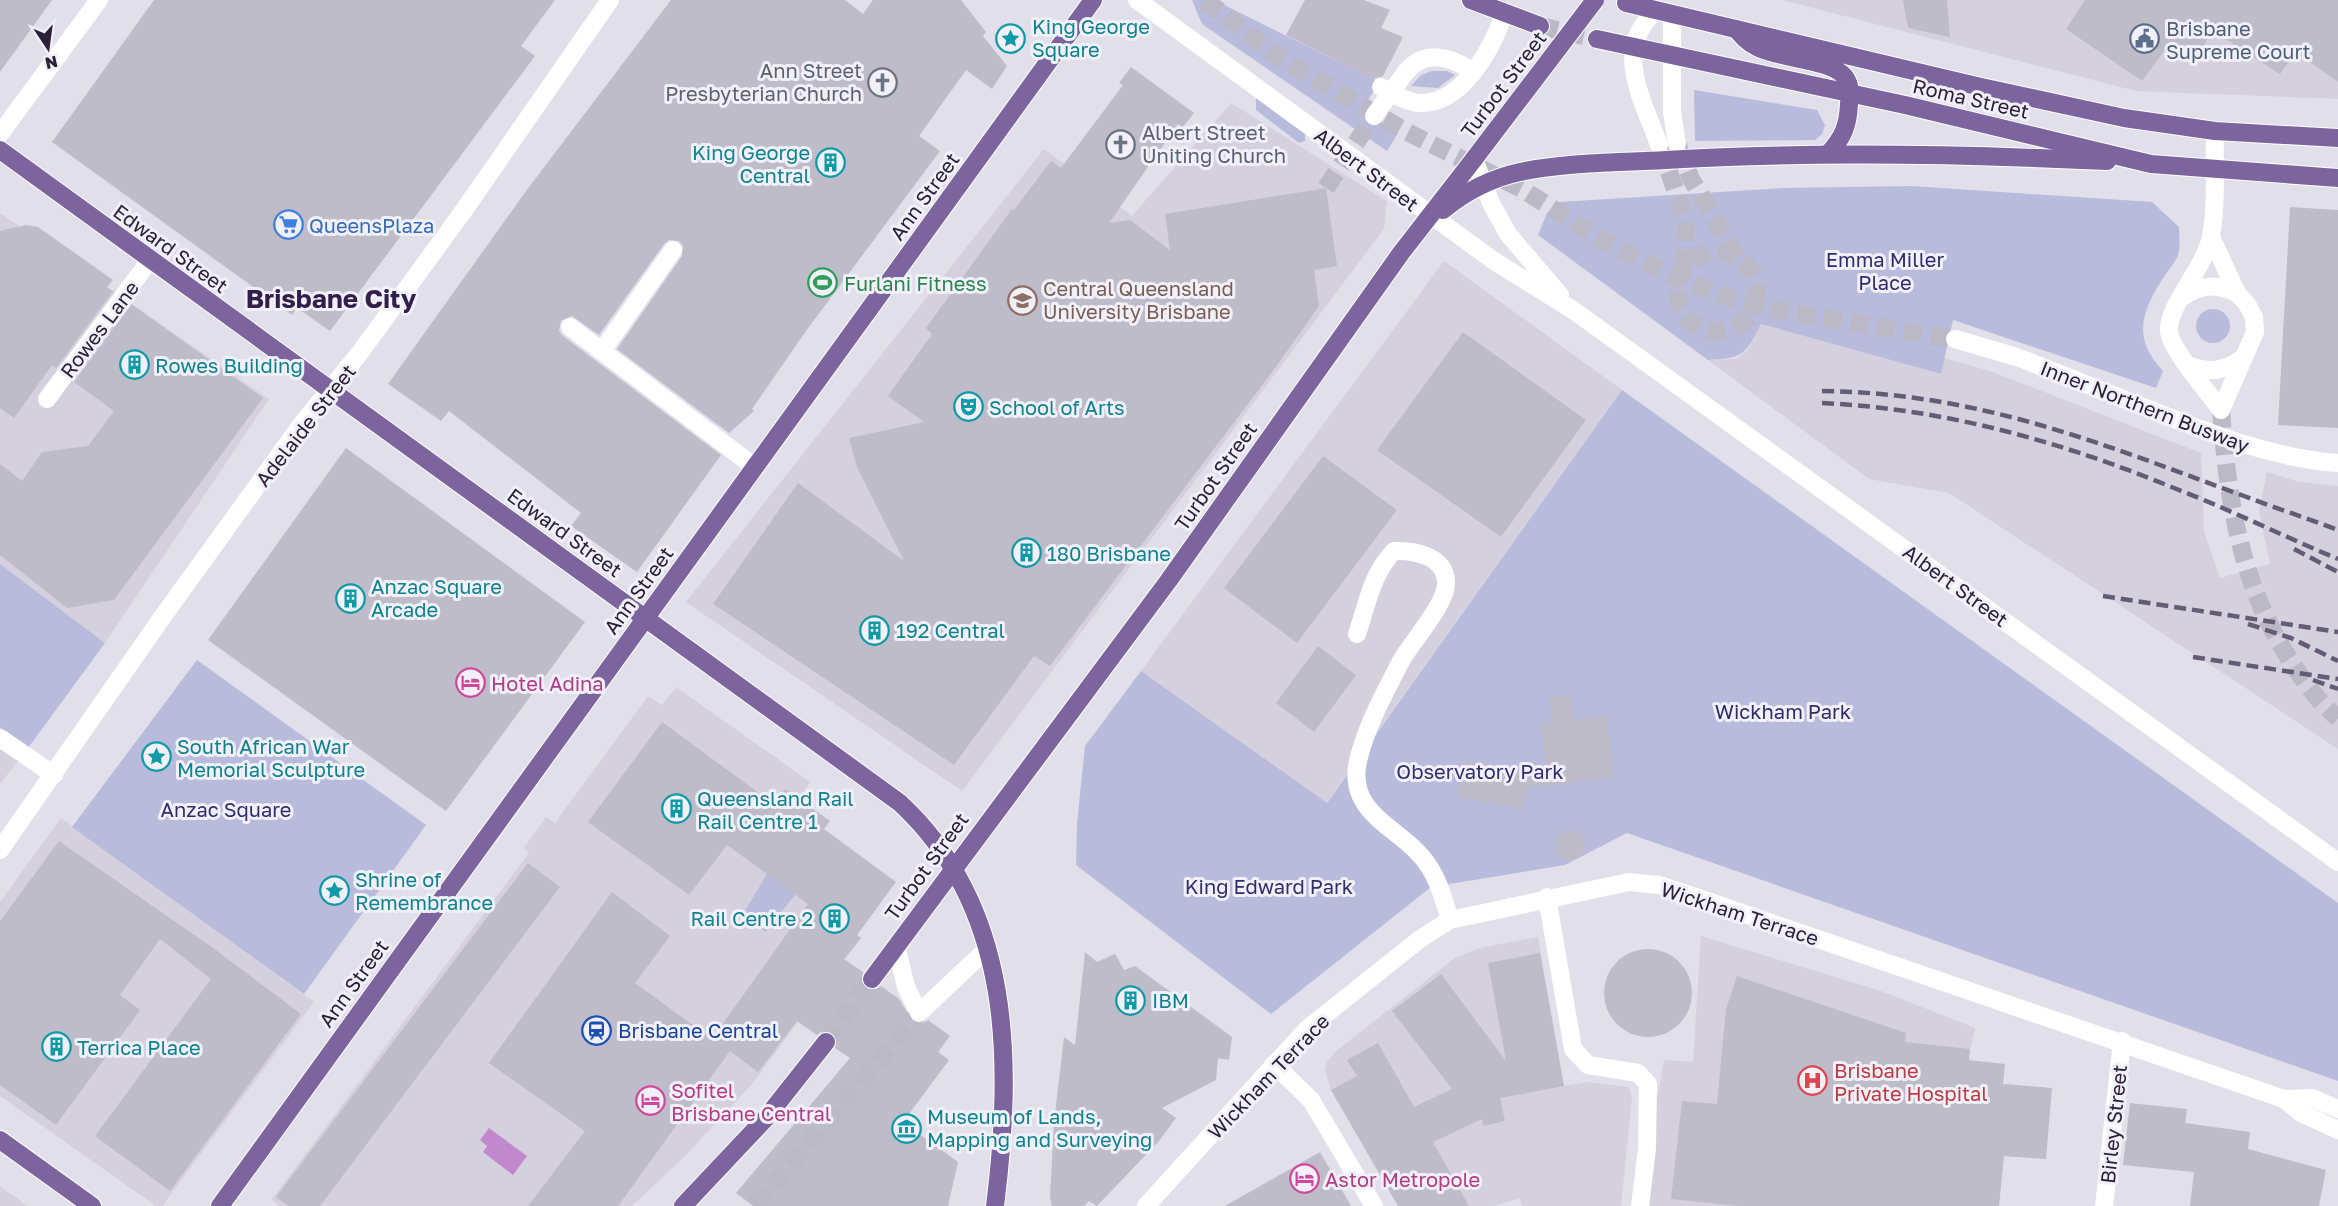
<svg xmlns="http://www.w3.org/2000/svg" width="2338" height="1206" font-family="'Golos Text',sans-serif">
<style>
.built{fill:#d4d0de}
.green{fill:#b8bbdb}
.water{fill:#c188ce}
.building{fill:#bfbcca}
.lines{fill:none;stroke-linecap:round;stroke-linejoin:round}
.minor-tunnel{stroke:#bcb9c7;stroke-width:18;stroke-dasharray:18 9;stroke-linecap:butt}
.major-tunnel{stroke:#bcb9c7;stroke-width:18;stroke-dasharray:18 9;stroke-linecap:butt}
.major-casing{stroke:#fff;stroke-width:20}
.minor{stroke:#fff;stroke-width:18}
.major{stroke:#7c659e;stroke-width:18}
.rail{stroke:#655b75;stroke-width:4.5;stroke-dasharray:12 6;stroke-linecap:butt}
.major-bridge-casing{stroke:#fff;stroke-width:20;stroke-linecap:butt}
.minor-bridge{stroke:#fff;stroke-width:18}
.major-bridge{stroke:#7c659e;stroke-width:18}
.labels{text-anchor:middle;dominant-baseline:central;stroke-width:6;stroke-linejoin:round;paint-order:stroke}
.culture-label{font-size:20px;fill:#0d838f;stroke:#f1eff7;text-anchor:start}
.service-label{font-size:20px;fill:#4e5e75;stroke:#f1eff7;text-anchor:start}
.worship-label{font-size:20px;fill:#5b616d;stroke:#f1eff7;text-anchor:end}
.street-label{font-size:20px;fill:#2a2139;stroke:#f1eff7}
.shop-label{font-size:20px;fill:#366cbe;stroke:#f1eff7;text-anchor:start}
.park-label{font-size:20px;fill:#302d6e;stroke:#f1eff7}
.leisure-label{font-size:20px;fill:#27864d;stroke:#f1eff7;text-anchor:start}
.education-label{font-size:20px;fill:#785e54;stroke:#f1eff7;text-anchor:start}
.hotel-label{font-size:20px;fill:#b23c85;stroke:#f1eff7;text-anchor:start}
.transit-label{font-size:20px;fill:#164399;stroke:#f1eff7;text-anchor:start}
.health-label{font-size:20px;fill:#be3a42;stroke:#f1eff7;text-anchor:start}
.district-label{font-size:26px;font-weight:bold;fill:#311e4a;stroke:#f1eff7}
</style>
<rect width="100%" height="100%" fill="#e1dfea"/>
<g class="built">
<polygon points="1782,0 2338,0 2338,99 2136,91"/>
<polygon points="1231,103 1387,201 1384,229 962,791 686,602 1044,149 1132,216"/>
<polygon points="0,213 269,399 105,643 0,564"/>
<polygon points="1444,261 1622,390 1326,803 1141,671"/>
<polygon points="1761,324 1940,374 1944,358 1990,371 2201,453 2204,532 2220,578 2270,564 2259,511 2267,472 2299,482 2338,486 2338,749 1949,493 1869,479 1708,360 1736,359 1747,351"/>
<polygon points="676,687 810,782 798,799 824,829 857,935 861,938 752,1084 686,1155 632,1206 279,1206 272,1199 529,853 524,848 546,817 555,823 648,696 662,705"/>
<polygon points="0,727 28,748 0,784"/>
<polygon points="61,818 314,1002 162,1206 156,1206 0,1096 0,902"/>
<polygon points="1701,936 1881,991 1975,1028 1970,1049 1952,1206 1648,1206 1657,1099 1664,1060 1693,1062"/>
<polygon points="1538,937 1564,1086 1587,1082 1629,1087 1632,1098 1621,1206 1522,1206 1520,1198 1493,1206 1398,1206 1331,1090 1325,1071 1327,1062 1336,1051 1455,958 1480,948"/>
<polygon points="0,1186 27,1206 0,1206"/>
</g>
<g class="green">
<polygon points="1192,0 1214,0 1380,82 1361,110 1398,133 1387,151 1202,24"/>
<polygon points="1432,71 1447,71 1455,75 1438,88 1411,86 1421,75"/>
<polygon points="1694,90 1817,110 1825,125 1822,134 1815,140 1695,141"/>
<polygon points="1256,98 1305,131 1305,141 1299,143 1256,110"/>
<path d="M1912 186 2152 202 2179 227C2179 234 2180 243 2179 251 2178 259 2170 268 2165 275 2142 310 2131 338 2163 371L2156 388 1953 320 1941 374 1761 324C1745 355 1744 358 1708 360L1538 235 1547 213 1560 202 1783 188Z"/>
<circle cx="2213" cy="326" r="17"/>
<polygon points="1622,390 2338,903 2338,1081 1627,833 1565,865 1431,887 1271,1014 1076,865 1077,824 1085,746 1141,671 1327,803"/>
<polygon points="0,564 105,643 28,748 0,727"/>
<polygon points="197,660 426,825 304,994 72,827"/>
<polygon points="774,862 795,895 765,932 745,911"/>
</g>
<polygon class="water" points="489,1128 527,1156 513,1175 483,1152 487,1146 480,1140"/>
<g class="building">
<polygon points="0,0 52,0 0,72"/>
<polygon points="154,0 555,0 521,46 535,56 330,331 297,308 292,315 52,142"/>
<polygon points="671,0 845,0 863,14 873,0 961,0 986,32 983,36 1007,66 992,89 966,70 919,136 940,151 806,331 752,409 754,411 729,433 617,349 682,256 683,246 679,241 669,240 664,244 599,335 572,316 561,321 559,331 563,336 721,455 637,572 571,526 581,513 449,411 441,421 388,384 529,187"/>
<polygon points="1305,0 1364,0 1390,10 1381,28 1403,37 1383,76 1373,79 1286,35"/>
<polygon points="1903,0 1947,0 1950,37 1908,28"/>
<polygon points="2085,0 2338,0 2338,82 2296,52 2280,74 2213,31 2192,64 2167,47 2142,81 2066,29"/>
<polygon points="1131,67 1194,113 1182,128 1178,124 1109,223 1130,220 1170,250 1165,214 1326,188 1337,266 1314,270 1319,306 1278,364 1050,666 1034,656 954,765 713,604 798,483 904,561 857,467 849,438 924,422 888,396 932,334 926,328 1012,209 1014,210 1051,161 1061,168 1123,85 1119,83"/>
<polygon points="2290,207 2338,210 2338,428 2278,425"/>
<polygon points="26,225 38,227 113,280 107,287 113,291 56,368 52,365 14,418 0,408 0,231"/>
<polygon points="131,304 263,398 114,600 67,608 0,555 0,464 22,481 42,452 88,446 114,411 74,382"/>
<polygon points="1463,332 1586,420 1501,537 1377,450"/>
<polygon points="346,448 585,622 446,811 208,640"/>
<polygon points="1323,456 1397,510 1297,643 1224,588"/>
<polygon points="1318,646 1356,675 1314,732 1276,703"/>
<polygon points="1570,694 1574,720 1607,715 1614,777 1527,788 1524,809 1458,798 1464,760 1547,774 1541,724 1553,722 1549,697"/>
<polygon points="662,722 774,804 785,789 830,821 824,829 896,882 857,935 861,938 844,959 863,972 862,983 866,988 876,989 881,986 899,999 913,1022 922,1024 928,1020 950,1036 938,1052 949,1060 903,1122 958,1162 948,1206 753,1206 736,1193 850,1058 835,1048 837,1038 832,1033 822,1031 817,1035 797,1021 758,1072 730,1051 618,1206 528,1206 585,1131 489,1063 612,892 670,936 635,983 712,1039 808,904 727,845 689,895 588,822"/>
<circle cx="1570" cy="845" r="15"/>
<polygon points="59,841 213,948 301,1014 170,1191 95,1136 211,979 160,939 120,995 140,1010 56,1125 0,1085 0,921"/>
<polygon points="528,863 560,887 320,1206 288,1206 276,1197"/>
<circle cx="1648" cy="993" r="44"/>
<polygon points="1085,952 1097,962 1115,954 1124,970 1135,966 1232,1037 1229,1060 1218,1058 1216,1080 1162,1108 1176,1118 1159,1141 1097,1206 1089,1201 1084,1206 1052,1206 1050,1197 1054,1122 1064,1037 1075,1045"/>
<polygon points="1540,953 1564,1086 1500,1098 1505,1121 1483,1126 1482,1119 1433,1142 1469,1206 1398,1206 1331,1090 1357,1076 1347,1060 1378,1043 1414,1107 1452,1089 1392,1011 1441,974 1506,1061 1488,963"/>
<polygon points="1737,976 1906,1033 1905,1042 1970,1049 1969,1060 2005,1064 2003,1084 2052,1088 2046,1159 2004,1156 1999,1206 1738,1206 1671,1199 1682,1101 1717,1104 1726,1009"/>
<polygon points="2130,1103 2187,1109 2185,1123 2250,1132 2248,1149 2326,1170 2319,1206 2190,1206 2194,1172 2123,1165"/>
<polygon points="1320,1152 1351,1206 1225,1206"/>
</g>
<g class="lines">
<g class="minor-tunnel">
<polyline points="1205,0 1278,57 1407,132 1522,189 1600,239 1678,279 1756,307 1955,339"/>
<polyline points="1660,146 1686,221 1684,268"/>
<polyline points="1678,146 1691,179 1738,258"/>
<polyline points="1326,188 1374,116"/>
<circle cx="1717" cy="292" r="40"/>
<path d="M2221 410C2228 503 2241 588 2294 666 2306 684 2320 704 2338 718"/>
<polyline points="755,1206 919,1013"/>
</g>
<g class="major-tunnel">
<polyline points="1540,26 1597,39"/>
<polyline points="826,1042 872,979"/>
</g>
<defs>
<g id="major">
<polyline points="1471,0 1540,26"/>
<polyline points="1626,3 1981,87 2124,118 2215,131 2338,138"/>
<path d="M1736 29C1742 36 1748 43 1757 47 1779 59 1831 59 1845 77 1851 85 1850 95 1849 104 1848 126 1843 138 1828 154"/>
<polyline points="1597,39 1905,105 2151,164 2338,178"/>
<path d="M0 150 900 803C1013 908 1013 1063 995 1206"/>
<path d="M1443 210C1465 192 1492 178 1520 172 1567 162 1618 163 1666 160 1813 151 1960 154 2107 161"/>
<polyline points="872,979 1169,580 1401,253 1474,159"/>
<polyline points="0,1140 92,1206"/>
<polyline points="220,1206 1093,0"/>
<polyline points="683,1206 766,1118 826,1042"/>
</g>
</defs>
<use href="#major" class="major-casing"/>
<g class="minor">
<polyline points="1137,0 1494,261 1573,310 2338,862"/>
<path d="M1657 10C1611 48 1643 100 1659 145"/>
<polyline points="1672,14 1672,112 1677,144"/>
<path d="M1405 73C1424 49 1450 56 1472 71"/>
<path d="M1381 87C1392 93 1406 102 1419 103 1462 105 1493 48 1504 13"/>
<path d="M2215 131C2214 165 2217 203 2211 236 2205 268 2167 306 2169 331 2170 349 2209 393 2221 410"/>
<polyline points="0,134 99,0"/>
<polyline points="1474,159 1491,203 1508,234 1560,295"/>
<polyline points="2211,237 2237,293 2247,304 2254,317 2255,332 2221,410"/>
<path d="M2184 296C2202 284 2217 284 2237 293"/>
<polyline points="570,327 756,468"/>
<polyline points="1955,339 2017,357 2151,410"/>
<polyline points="602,351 673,250"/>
<path d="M2190 366C2211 373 2225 371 2243 358"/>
<polyline points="47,399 150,260"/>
<path d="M1357 634C1367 605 1372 573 1394 551 1414 550 1446 556 1446 583 1446 605 1412 641 1401 661 1386 690 1367 725 1359 757 1343 815 1403 827 1428 865 1439 881 1444 901 1450 920"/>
<polyline points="0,738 54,775"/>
<polyline points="0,850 161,619 301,425 359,354 462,213 610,0"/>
<polyline points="1547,897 1573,1049 1588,1065 1638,1073 1648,1084 1647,1149 1640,1206"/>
<polyline points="896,945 906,987 919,1013 988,948"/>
<polyline points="1274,1064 1311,1100 1374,1206"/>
<polyline points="2284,1099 2301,1113 2338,1130"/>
<polyline points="1146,1206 1307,1029 1420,939 1450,920 1629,882 1659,885 1687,894 2284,1099 2312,1098 2338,1109"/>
<polyline points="2104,1206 2122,1041"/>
</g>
<use href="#major" class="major"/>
<g class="rail">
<path d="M1822 391C1980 393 2099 443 2244 496 2275 508 2307 518 2338 530"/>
<path d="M1822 403C1948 409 2062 442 2179 490 2233 511 2285 537 2338 559"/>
<polyline points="2294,549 2338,572"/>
<polyline points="2103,596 2338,632"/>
<polyline points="2248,624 2291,638 2338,661"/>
<polyline points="2193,657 2338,679"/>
<polyline points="2313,680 2338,689"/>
</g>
<defs>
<polyline id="major-bridge" points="1474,159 1595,0"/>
</defs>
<use href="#major-bridge" class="major-bridge-casing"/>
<g class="minor-bridge">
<polyline points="1374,116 1405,73"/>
<path d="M2151 410C2212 434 2272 458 2338 463"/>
</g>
<use href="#major-bridge" class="major-bridge"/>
</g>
<defs>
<symbol id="sight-ring" viewBox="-11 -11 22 22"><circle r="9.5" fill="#f1eff7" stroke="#0f9aa8" stroke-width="1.5"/><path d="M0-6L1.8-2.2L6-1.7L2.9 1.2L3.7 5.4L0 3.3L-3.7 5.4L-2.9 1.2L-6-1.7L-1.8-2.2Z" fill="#0f9aa8"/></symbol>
<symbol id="civic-ring" viewBox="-11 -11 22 22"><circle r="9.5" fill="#f1eff7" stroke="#5c6f8a" stroke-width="1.5"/><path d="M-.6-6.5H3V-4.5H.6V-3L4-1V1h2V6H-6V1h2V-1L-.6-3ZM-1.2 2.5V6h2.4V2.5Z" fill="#5c6f8a"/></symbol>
<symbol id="church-ring" viewBox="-11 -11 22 22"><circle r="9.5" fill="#f1eff7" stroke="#6b7280" stroke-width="1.5"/><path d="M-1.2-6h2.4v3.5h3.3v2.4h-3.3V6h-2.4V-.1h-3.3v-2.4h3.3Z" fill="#6b7280"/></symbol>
<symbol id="building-ring" viewBox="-11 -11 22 22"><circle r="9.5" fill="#f1eff7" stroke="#0f9aa8" stroke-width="1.5"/><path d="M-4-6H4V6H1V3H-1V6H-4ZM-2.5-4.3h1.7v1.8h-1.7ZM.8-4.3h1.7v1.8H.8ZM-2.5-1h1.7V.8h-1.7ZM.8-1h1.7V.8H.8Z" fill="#0f9aa8"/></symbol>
<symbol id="supermarket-ring" viewBox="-11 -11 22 22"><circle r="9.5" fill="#f1eff7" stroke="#3f7fe0" stroke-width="1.5"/><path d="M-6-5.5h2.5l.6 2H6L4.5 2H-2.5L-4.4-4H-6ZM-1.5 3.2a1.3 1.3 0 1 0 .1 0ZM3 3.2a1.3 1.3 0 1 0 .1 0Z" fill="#3f7fe0"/></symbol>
<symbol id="stadium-ring" viewBox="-11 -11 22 22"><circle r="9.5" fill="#f1eff7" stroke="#2e9e5b" stroke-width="1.5"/><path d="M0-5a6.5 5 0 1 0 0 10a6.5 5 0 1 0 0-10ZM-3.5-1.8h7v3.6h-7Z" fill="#2e9e5b"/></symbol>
<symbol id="university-ring" viewBox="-11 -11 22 22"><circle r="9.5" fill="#f1eff7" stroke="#8d6e63" stroke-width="1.5"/><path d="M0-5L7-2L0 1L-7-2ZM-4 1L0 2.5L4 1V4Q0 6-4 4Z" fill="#8d6e63"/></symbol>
<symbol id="theatre-ring" viewBox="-11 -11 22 22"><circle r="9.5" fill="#f1eff7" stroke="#0f9aa8" stroke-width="1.5"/><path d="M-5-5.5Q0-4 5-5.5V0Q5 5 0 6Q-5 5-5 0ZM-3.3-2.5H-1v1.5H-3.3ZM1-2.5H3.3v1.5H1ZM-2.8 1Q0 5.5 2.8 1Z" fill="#0f9aa8"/></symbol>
<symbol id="hotel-ring" viewBox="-11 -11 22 22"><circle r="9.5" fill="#f1eff7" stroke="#d1479c" stroke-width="1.5"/><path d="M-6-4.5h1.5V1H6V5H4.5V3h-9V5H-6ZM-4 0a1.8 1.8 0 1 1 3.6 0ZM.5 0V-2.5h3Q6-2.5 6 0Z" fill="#d1479c"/></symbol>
<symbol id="station-ring" viewBox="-11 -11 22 22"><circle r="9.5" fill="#f1eff7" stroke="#1a4fb4" stroke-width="1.5"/><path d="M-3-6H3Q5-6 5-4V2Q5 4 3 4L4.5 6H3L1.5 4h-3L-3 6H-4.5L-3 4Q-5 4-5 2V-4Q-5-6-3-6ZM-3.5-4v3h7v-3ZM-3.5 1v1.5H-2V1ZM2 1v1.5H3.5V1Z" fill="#1a4fb4"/></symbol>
<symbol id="hospital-ring" viewBox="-11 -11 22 22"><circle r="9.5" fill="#f1eff7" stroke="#e0444e" stroke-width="1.5"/><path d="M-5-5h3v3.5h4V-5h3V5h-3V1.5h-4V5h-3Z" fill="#e0444e"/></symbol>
<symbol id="museum-ring" viewBox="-11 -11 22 22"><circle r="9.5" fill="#f1eff7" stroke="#0f9aa8" stroke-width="1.5"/><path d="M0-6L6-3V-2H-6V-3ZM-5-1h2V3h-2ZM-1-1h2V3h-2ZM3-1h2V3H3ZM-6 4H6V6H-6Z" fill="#0f9aa8"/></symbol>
</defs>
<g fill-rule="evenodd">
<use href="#sight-ring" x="994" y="22" width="33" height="33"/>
<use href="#civic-ring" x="2128" y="22" width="33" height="33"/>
<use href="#church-ring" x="866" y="66" width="33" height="33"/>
<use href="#church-ring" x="1104" y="128" width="33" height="33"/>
<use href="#building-ring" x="814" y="146" width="33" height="33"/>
<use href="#supermarket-ring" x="272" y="208" width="33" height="33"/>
<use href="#stadium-ring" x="806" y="266" width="33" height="33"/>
<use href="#university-ring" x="1006" y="284" width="33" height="33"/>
<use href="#building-ring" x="118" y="348" width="33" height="33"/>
<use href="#theatre-ring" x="952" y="390" width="33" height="33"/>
<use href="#building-ring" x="1010" y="536" width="33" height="33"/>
<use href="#building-ring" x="334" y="582" width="33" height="33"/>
<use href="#building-ring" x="858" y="614" width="33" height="33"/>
<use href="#hotel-ring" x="454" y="666" width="33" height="33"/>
<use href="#sight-ring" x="140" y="740" width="33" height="33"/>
<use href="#building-ring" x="660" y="792" width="33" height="33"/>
<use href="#sight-ring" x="318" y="874" width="33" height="33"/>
<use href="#building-ring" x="818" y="902" width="33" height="33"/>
<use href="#building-ring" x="1114" y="984" width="33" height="33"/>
<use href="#station-ring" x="580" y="1014" width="33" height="33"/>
<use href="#building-ring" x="40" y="1030" width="33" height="33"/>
<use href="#hospital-ring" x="1796" y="1064" width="33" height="33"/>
<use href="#hotel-ring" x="634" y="1084" width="33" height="33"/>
<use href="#museum-ring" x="890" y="1112" width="33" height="33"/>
<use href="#hotel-ring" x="1288" y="1162" width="33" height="33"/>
</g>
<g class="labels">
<g class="culture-label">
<text x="1032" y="26">King George<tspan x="1032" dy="23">Square</tspan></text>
<text x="810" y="152" text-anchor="end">King George<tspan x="810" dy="23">Central</tspan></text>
<text x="155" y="365">Rowes Building</text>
<text x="989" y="407">School of Arts</text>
<text x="1047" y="553">180 Brisbane</text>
<text x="371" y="586">Anzac Square<tspan x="371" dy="23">Arcade</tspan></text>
<text x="896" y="630">192 Central</text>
<text x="177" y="746">South African War<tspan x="177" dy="23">Memorial Sculpture</tspan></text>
<text x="697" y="798">Queensland Rail<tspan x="697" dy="23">Rail Centre 1</tspan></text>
<text x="355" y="879">Shrine of<tspan x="355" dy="23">Remembrance</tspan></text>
<text x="813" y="918" text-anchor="end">Rail Centre 2</text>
<text x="1152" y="1000">IBM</text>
<text x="77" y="1047">Terrica Place</text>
<text x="927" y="1116">Museum of Lands,<tspan x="927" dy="23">Mapping and Surveying</tspan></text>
</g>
<g class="service-label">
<text x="2166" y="28">Brisbane<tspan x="2166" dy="23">Supreme Court</tspan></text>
</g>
<g class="worship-label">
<text x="862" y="70">Ann Street<tspan x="862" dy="23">Presbyterian Church</tspan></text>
<text x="1142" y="132" text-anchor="start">Albert Street<tspan x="1142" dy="23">Uniting Church</tspan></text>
</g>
<g class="street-label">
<text transform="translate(1503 84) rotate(-53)">Turbot Street</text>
<text transform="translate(1971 98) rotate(13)">Roma Street</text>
<text transform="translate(1367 169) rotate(37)">Albert Street</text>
<text transform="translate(924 196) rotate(-54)">Ann Street</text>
<text transform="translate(171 248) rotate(36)">Edward Street</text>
<text transform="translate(99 329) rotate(-53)">Rowes Lane</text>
<text transform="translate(2145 406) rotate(21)">Inner Northern Busway</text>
<text transform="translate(305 425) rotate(-52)">Adelaide Street</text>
<text transform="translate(1215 476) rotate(-55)">Turbot Street</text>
<text transform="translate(565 532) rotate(36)">Edward Street</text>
<text transform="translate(1956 585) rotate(36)">Albert Street</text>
<text transform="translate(638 590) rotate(-54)">Ann Street</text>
<text transform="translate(926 866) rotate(-54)">Turbot Street</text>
<text transform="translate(1740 913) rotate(18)">Wickham Terrace</text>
<text transform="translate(353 983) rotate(-54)">Ann Street</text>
<text transform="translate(1268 1076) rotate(-46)">Wickham Terrace</text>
<text transform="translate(2113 1124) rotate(-84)">Birley Street</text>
</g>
<g class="shop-label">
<text x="309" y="225">QueensPlaza</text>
</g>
<g class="park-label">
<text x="1885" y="259">Emma Miller<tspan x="1885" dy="23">Place</tspan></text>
<text x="1783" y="711">Wickham Park</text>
<text x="1480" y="771">Observatory Park</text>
<text x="226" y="809">Anzac Square</text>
<text x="1269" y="886">King Edward Park</text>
</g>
<g class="leisure-label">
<text x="844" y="283">Furlani Fitness</text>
</g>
<g class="education-label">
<text x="1043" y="288">Central Queensland<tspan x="1043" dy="23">University Brisbane</tspan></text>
</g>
<g class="hotel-label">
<text x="491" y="683">Hotel Adina</text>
<text x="671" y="1090">Sofitel<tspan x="671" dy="23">Brisbane Central</tspan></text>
<text x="1325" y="1179">Astor Metropole</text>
</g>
<g class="transit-label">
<text x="618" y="1030">Brisbane Central</text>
</g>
<g class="health-label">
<text x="1834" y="1070">Brisbane<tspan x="1834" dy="23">Private Hospital</tspan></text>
</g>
<g class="district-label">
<text x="331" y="298">Brisbane City</text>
</g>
</g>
<g transform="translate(48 48) rotate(167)" stroke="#f1eff7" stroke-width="4.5" paint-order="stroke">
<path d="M0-4.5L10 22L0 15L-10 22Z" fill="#2a2139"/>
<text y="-9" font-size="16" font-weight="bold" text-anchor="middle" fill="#2a2139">N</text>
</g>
</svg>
